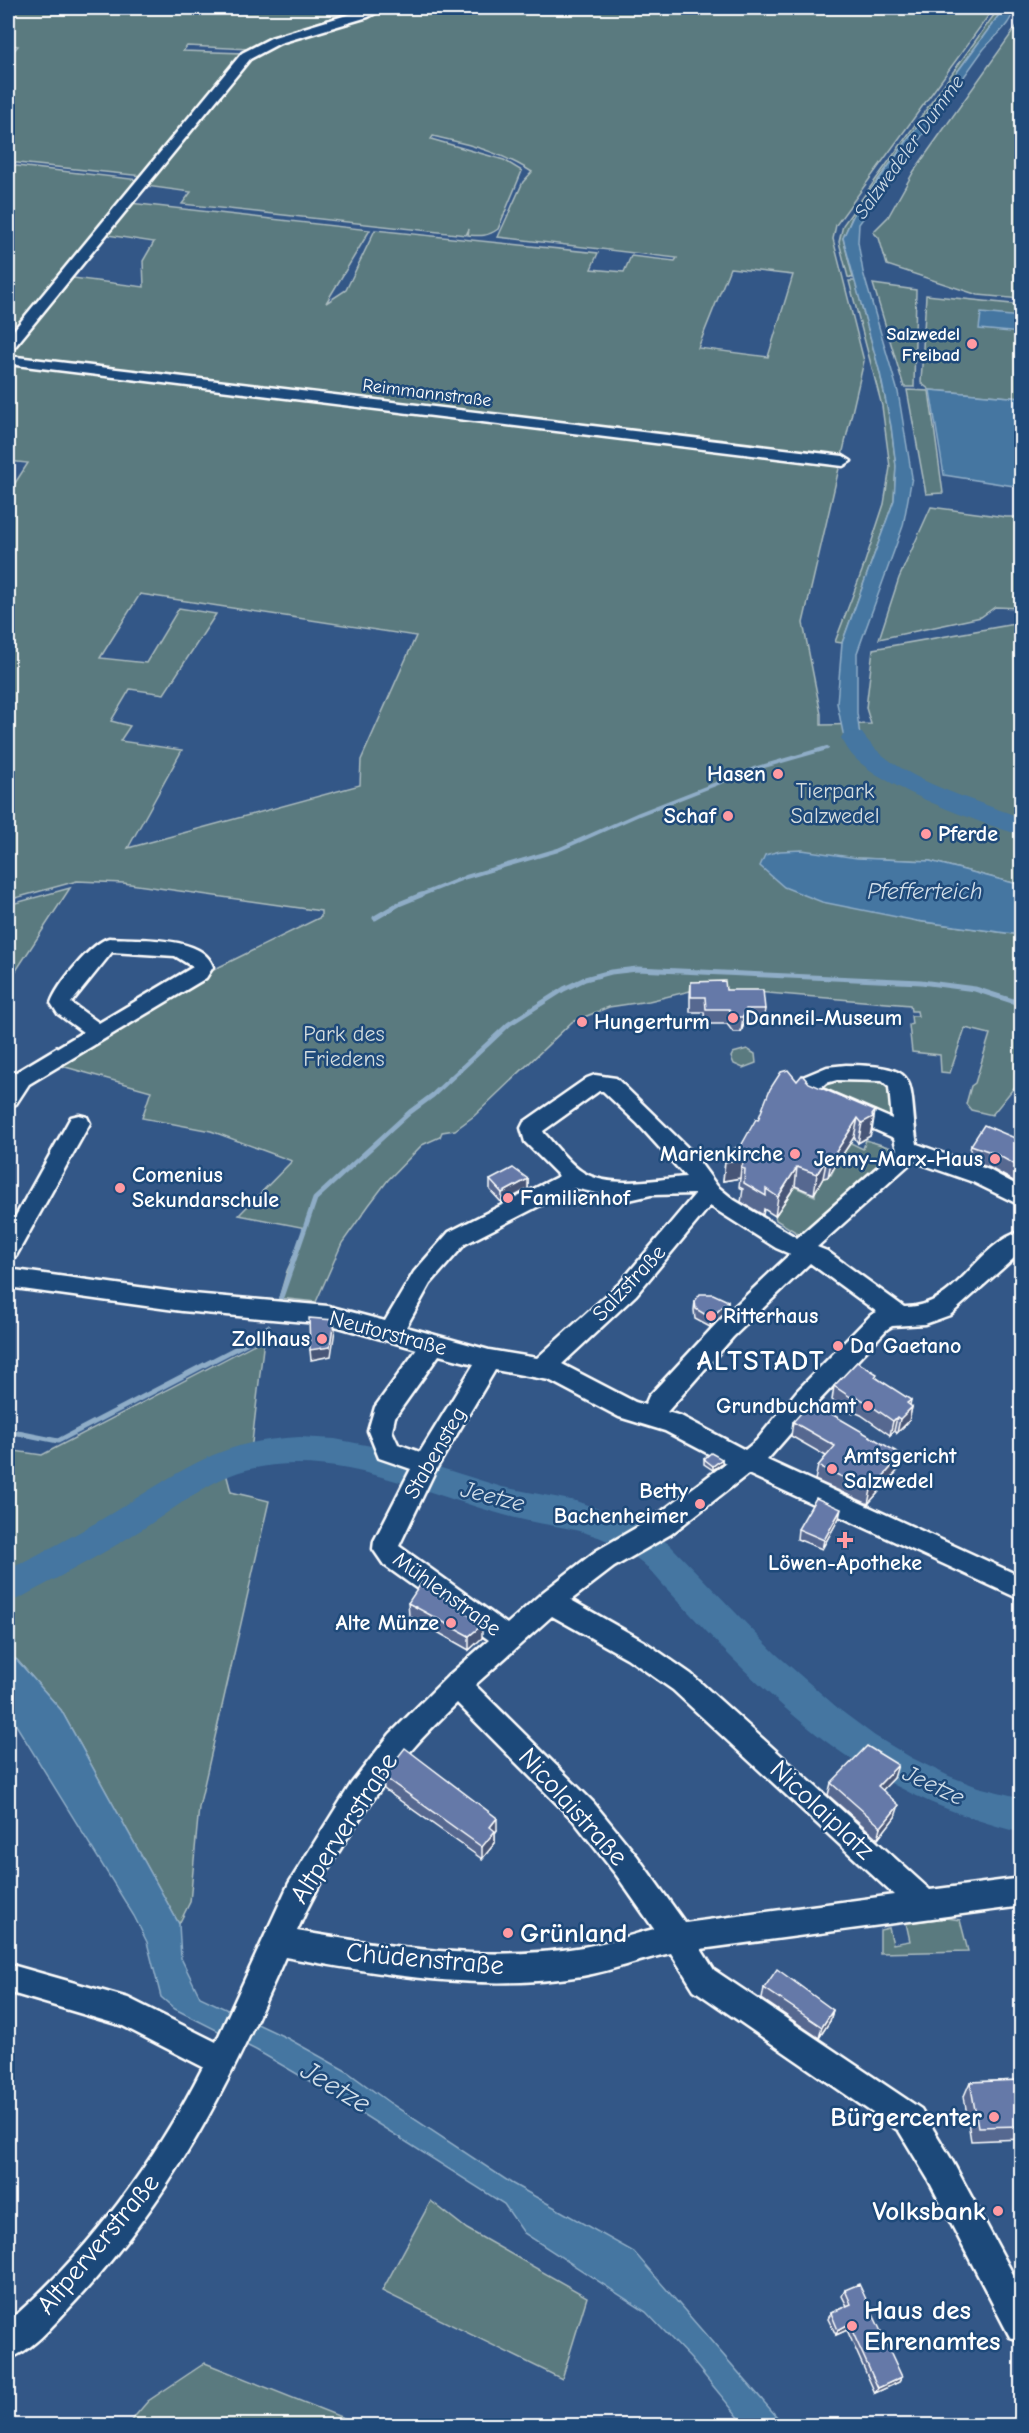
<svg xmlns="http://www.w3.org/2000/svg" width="1029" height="2433" font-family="'Comic Neue',sans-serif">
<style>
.green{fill:#5a7a7f;stroke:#acbcbf;stroke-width:1.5;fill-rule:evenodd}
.water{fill:#4476a1;stroke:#8fadc7;stroke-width:1.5}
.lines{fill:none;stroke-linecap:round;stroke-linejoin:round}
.stream-far1{stroke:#8fadc7;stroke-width:4}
.stream{stroke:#8fadc7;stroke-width:5}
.river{fill:#4476a1;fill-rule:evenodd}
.minor-casing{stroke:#fff;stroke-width:5}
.minor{fill:#1f4a7a;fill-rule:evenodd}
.wall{fill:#576890;stroke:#fff;stroke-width:1.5}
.shaded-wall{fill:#475576;stroke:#fff;stroke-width:1.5}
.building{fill:#6579a8;stroke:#fff;stroke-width:1.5}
.poi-dot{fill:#ff9aa2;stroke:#1f4a7a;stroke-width:2}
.labels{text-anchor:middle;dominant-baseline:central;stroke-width:5;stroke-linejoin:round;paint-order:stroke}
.far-poi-label{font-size:18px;font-weight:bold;fill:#fff;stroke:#1f4a7a;text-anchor:end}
.far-street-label{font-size:18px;fill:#fff;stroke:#1f4a7a}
.far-water-label{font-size:20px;font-style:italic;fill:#d0dde8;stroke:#1f4a7a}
.poi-label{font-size:22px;font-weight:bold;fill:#fff;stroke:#1f4a7a;text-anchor:end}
.park-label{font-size:22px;fill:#d6dedf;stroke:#1f4a7a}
.street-label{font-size:22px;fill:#fff;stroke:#1f4a7a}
.water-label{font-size:24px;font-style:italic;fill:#d0dde8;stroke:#1f4a7a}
.near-street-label{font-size:27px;fill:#fff;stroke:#1f4a7a}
.near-poi-label{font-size:27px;font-weight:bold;fill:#fff;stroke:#1f4a7a;text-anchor:start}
.district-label{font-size:28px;font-weight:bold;letter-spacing:1.5px;fill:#fff;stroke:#1f4a7a}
.near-water-label{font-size:28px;font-style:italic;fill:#d0dde8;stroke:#1f4a7a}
</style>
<rect width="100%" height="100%" fill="#335787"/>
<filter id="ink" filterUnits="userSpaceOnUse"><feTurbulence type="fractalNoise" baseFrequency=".0167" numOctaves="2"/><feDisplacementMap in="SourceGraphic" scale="12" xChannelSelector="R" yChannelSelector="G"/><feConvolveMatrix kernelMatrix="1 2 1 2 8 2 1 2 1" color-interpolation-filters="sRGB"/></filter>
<g filter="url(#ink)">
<g class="green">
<polygon points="8,8 373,8 250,49 187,46 183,51 243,53 143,176 8,162 8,57 18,46 8,44"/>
<path d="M383 8H994L836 225 833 239 864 361 803 623 821 714V725L871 724 866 708 873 649 1021 623V885L930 861 857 858 917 921 1021 935V1079L992 1115 971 1110 966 1104 971 1086 975 1083 990 1034 965 1028 950 1073 941 1072 940 1055 912 1052 909 1025 912 1024 911 1016H918L917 1011H911L910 1005 756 992 690 991 649 1001 609 1007 572 1022 474 1116 455 1130 442 1132 440 1137 422 1145 388 1180 369 1205 342 1243 316 1302 279 1298 287 1271 306 1228 239 1215 292 1161 211 1131 142 1118 151 1091 51 1063 219 967 321 917V911L123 883 77 881 8 900V494L28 463 8 461V357L73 278 144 287 143 261 154 242 107 235 130 203 370 230 326 303 346 290 375 230 598 253 591 269 624 272 631 256 675 261 677 258 498 237 523 182 532 172C501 152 468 144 433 136L431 139 504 160 522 171 498 229C487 237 480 236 468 235L469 229 466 235 182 204 191 192 146 186 243 65C280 32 341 34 383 8ZM730 268 793 275 768 357 698 348ZM140 594 416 636 361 760 360 785 128 848 182 750 120 741 130 726 111 721 130 689 164 694 216 614 179 608 146 663 100 658Z"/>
<polygon points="999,8 1004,8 854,213 843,238 853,278 848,277 839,242 843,225"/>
<polygon points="1021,20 1021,299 978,295 887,265 879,238 873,232 888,217 914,171"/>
<polygon points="8,165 140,180 8,339"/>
<polygon points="849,281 855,281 880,373 891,426 896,466 894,500 842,643 835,642 862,571 884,504 890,467 882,406"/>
<polygon points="873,284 916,290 914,387 904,387"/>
<polygon points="926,295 1021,305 1021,398 930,390 921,383"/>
<polygon points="907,390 929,391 943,493 926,494"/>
<polygon points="931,507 1006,517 1016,517 1021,512 1021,608 995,607 981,617 879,639 899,578"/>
<polygon points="70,888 8,983 8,905"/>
<polygon points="747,1049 755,1054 756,1063 743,1068 734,1064 731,1057 733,1053"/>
<polygon points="830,1081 885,1083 891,1093 891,1118 816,1088 817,1086"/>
<polygon points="866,1140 891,1148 894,1153 802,1236 776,1220 775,1216 791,1193 791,1185 815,1196 815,1192 823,1178 828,1177 828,1174 831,1175 834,1169 832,1168 851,1143 863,1149"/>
<polygon points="264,1339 251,1451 196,1473 8,1578 8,1450 42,1455"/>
<polygon points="225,1469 231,1492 269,1501 199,1807 190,1902 179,1924 61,1710 17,1660 8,1654 8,1596"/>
<polygon points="947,1918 960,1920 968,1951 880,1953 880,1930 889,1928 893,1944 910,1941 906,1923"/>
<polygon points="431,2201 467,2229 587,2297 562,2379 382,2291"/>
<polygon points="205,2363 361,2425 132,2425 130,2422 148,2401"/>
</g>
<g class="water">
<path d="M1004 8H1014C1011 26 995 35 983 50L859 224 858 242 863 272 898 392 912 477 903 526 857 653V713L860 736 882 758 879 768 849 746 843 733 837 703 842 643 894 500 896 466 891 426 880 373 843 238 855 212Z"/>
<polygon points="981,313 1021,317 1021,333 979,329"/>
<polygon points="930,390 1021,398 1021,487 944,475"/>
<polygon points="802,850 857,858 930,861 1021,885 1021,935 917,921 822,902 784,887 760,866 765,855 780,851"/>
<polygon points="8,1654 17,1660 61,1710 179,1924 181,1958 200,1997 287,2038 346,2071 390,2103 511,2183 634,2252 784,2425 745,2425 691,2359 646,2312 524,2233 504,2204 323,2089 256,2050 175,2009 161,1997 147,1942 134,1916 8,1712"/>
</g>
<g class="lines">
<polyline class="stream-far1" points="418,896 466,877 558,850 639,814 754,769 827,748"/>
<g class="stream">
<polyline points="375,918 399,904 421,895"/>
<polyline points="280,1300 315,1199 410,1112 433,1095 509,1024 564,989 585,979 611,972 637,969 921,982 975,989 1022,1004"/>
<polyline points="8,1431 58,1441 258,1337 268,1327"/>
</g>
<g class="river">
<path d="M853 731 862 733C892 778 972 799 1022 818V835C980 824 883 787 854 757 849 752 845 744 841 738L844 733Z"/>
<path d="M300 1437 335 1439 371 1446 502 1487 576 1501 632 1521 669 1544 775 1653 840 1710 875 1736 912 1758 949 1776 978 1787 1022 1798V1833C890 1799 816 1743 722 1648 702 1627 683 1606 663 1585 655 1576 648 1567 639 1560 592 1524 555 1530 504 1515 419 1492 336 1448 246 1470 205 1481 172 1512 136 1533 99 1556 59 1577 20 1598L8 1602V1570C43 1552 78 1534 112 1513 182 1472 214 1441 300 1437Z"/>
</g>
<defs>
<g id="minor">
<polygon points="370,8 385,8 368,17 280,43 250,59 13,349 8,350 8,337 242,53 271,38"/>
<polygon points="8,356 843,456 851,461 843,466 8,364"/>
<path d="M109 938C136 940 204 935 213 967L206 978 29 1084 16 1104 8 1107V1083L13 1074 83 1032 58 1014 51 1003C57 985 91 943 109 938ZM112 952 175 956 193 967 99 1023 71 1003Z"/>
<path d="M846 1065C924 1066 907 1079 917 1144L989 1170 1022 1188V1206L973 1182 913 1161 817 1247 827 1251 904 1307C958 1308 974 1245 1022 1231V1251L950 1315 925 1324 892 1326 887 1329 815 1405 767 1460 1022 1577V1600L748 1474 671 1534 614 1567 571 1600 645 1642 691 1674 930 1890 1022 1878V1906L701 1949 714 1970 921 2109 950 2157 1022 2291V2341L1010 2337 928 2179 899 2131 694 1990 671 1953C641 1959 612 1971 582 1976 483 1992 383 1975 285 1957 228 2089 169 2203 70 2307 52 2326 32 2351 8 2359V2322C88 2253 155 2162 203 2067L123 2026 8 1992V1964L128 1998 216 2042 289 1883 351 1784 390 1734 448 1676 489 1640 384 1565 373 1549 374 1541 411 1469 379 1458 368 1431 375 1407 417 1349 328 1324 182 1311 8 1287V1269L182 1293 328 1306 385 1321 414 1272 449 1232 559 1176 525 1142 521 1128 524 1122 587 1078 595 1075 616 1078 692 1152 717 1186 734 1200 797 1238 897 1150 894 1138 807 1100 798 1090 803 1077 827 1067ZM837 1080 882 1081 889 1087 892 1119 820 1088 826 1083ZM599 1091H603L638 1124 686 1177C656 1179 611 1189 584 1173 569 1164 556 1146 544 1133L543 1131ZM574 1188 629 1200 651 1195 695 1194 620 1283 537 1358 489 1350 406 1327 430 1284 465 1244ZM710 1206 776 1248 790 1254 717 1323 649 1396 645 1405 635 1402 562 1364 636 1295ZM810 1263 877 1312 871 1315 797 1391 756 1441 745 1450 681 1416 667 1412 733 1337ZM439 1355 474 1364 420 1452 398 1444 392 1431 395 1417ZM495 1370 549 1380 619 1417 665 1431 726 1463 653 1518 596 1551 543 1592 507 1624 399 1546 435 1471ZM552 1616 627 1658 673 1690 894 1895 685 1923 637 1856 593 1802 475 1685ZM457 1703 573 1820 617 1876 654 1929C631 1935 607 1943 583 1947 488 1963 391 1947 297 1931 323 1871 367 1803 409 1753 424 1735 441 1719 457 1703Z"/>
<polygon points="79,1115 87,1117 90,1123 16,1256 8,1259 8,1230 71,1117"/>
</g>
</defs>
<use href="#minor" class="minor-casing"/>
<use href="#minor" class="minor"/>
</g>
<g class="wall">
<polygon points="691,982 726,990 765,1009 763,1024 744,1024 741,1032 733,1032 727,1024 705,1024 704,1012 690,1012 690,996"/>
<polygon points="797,1081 875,1111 872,1131 870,1136 858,1143 854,1137 828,1177 823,1178 814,1194 795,1186 775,1216 764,1209 763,1215 741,1202 743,1189 739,1187 740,1178 723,1181 725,1162 741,1146 758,1120"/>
<polygon points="1022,1141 1022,1175 1017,1183 990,1168 968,1160 971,1145"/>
<polygon points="528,1179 528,1189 502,1203 490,1190 490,1180"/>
<polygon points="695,1301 728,1301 727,1311 710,1327 695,1319 694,1310"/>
<polygon points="877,1378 912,1407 909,1421 897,1433 894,1431 890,1435 861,1415 854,1412 853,1414 832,1400 834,1386"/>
<polygon points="793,1422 899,1469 868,1504 815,1480 818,1466 826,1456 791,1436"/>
<polygon points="704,1459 722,1459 722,1463 713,1470 704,1464"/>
<polygon points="839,1518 822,1549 797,1539 798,1529"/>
<polygon points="408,1603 482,1638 469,1650 409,1616"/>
<polygon points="383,1776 497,1830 495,1833 495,1843 482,1859 384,1789"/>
<polygon points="894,1778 882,1790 895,1817 878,1839 828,1795 831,1783"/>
<polygon points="764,1988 833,2010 830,2021 819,2038 762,1999"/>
<polygon points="1022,2080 1022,2139 971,2141 964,2096 970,2082"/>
<polygon points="845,2290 902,2377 899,2382 875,2393 847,2330 836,2335 828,2319 831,2313 847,2306 842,2296"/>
</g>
<g class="shaded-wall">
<polygon points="746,1009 744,1024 741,1032 743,1017"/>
<polygon points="875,1111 870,1136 858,1143 862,1123"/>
<polygon points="858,1118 854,1137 828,1177 832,1158"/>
<polygon points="746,1158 741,1168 740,1178 723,1181 725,1162"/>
<polygon points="827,1158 823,1178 814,1194 817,1174"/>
<polygon points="1022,1166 1022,1175 1017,1183 1021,1168"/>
<polygon points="797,1167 795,1186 775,1216 778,1197"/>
<polygon points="528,1179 528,1189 502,1203 502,1193"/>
<polygon points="728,1301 727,1311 710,1327 711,1318"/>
<polygon points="334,1320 335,1330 331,1356 311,1360 310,1350"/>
<polygon points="857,1397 854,1412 853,1414 855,1400"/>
<polygon points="911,1400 909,1410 912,1407 909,1421 897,1433 900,1419 907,1403"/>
<polygon points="897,1417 894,1431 890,1435 893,1421"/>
<polygon points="902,1455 899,1469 868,1504 871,1490"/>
<polygon points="722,1459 722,1463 713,1470 713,1466"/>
<polygon points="841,1509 839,1518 822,1549 824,1540"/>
<polygon points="482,1625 482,1638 469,1650 469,1636"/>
<polygon points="898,1765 894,1778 874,1799 878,1786"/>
<polygon points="899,1805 895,1817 878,1839 881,1827"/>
<polygon points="497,1818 497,1830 495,1833 495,1843 482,1859 482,1847 490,1827"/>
<polygon points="833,2010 830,2021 819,2038 822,2027"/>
<polygon points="849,2324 847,2330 836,2335 838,2330"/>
<polygon points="902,2377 899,2382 875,2393 878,2388"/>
</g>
<g class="building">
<polygon points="725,981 726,990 763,990 765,1009 746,1009 743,1017 734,1017 729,1009 706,1009 705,997 691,997 691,982"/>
<polygon points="788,1070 797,1081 802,1075 809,1083 875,1111 872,1115 873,1117 862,1123 858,1118 832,1158 827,1158 817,1174 797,1167 778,1197 766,1189 766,1196 744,1183 745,1169 741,1168 746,1158 725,1162 735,1148 741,1146 756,1119 758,1120 770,1089 781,1072"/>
<polygon points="984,1125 1022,1141 1022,1166 1021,1168 994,1153 971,1145"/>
<polygon points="513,1168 528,1179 502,1193 490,1180"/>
<polygon points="700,1294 713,1294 728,1301 711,1318 696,1309 695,1301"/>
<polygon points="309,1318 334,1320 330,1347 310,1350"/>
<polygon points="857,1362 877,1374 875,1377 911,1400 907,1403 912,1407 900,1419 897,1417 893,1421 864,1401 857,1397 855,1400 834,1386"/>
<polygon points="811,1402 902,1455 871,1490 818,1466 835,1446 793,1422"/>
<polygon points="711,1453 722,1459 713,1466 704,1459"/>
<polygon points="816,1498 841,1509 824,1540 798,1529"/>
<polygon points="422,1582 482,1625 469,1636 408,1603"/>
<polygon points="867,1746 898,1765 878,1786 899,1805 881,1827 831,1783"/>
<polygon points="405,1748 497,1818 490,1827 495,1831 482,1847 383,1776"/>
<polygon points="777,1969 833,2010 822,2027 764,1988"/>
<polygon points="1022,2080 1022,2126 978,2127 970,2082"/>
<polygon points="859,2284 902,2377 878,2388 849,2324 838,2330 831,2313 851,2304 845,2290"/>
</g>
</g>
<g class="poi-dot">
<circle cx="972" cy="344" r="6"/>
<circle cx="778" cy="774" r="6"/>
<circle cx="728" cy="816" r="6"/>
<circle cx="926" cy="834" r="6"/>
<circle cx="733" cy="1018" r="6"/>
<circle cx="582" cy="1022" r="6"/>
<circle cx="795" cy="1154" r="6"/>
<circle cx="995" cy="1159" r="6"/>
<circle cx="120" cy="1188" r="6"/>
<circle cx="508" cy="1198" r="6"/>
<circle cx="711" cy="1316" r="6"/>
<circle cx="322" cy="1339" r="6"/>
<circle cx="838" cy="1346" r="6"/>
<circle cx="868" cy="1406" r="6"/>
<circle cx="832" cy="1469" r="6"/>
<circle cx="700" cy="1504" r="6"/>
<path d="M842 1531h6v6h6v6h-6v6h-6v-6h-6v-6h6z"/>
<circle cx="451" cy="1623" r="6"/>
<circle cx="508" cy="1933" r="6"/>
<circle cx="994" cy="2117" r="6"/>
<circle cx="998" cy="2211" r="6"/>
<circle cx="852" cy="2326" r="6"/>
</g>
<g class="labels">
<g class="far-poi-label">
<text x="960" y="334">Salzwedel<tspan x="960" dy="21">Freibad</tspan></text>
</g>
<g class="far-street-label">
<text transform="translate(427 393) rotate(7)">Reimmannstraße</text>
</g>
<g class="far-water-label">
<text transform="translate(909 147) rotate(-54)">Salzwedeler Dumme</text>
</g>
<g class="poi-label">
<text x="766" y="774">Hasen</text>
<text x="716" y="816">Schaf</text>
<text x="938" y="834" text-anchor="start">Pferde</text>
<text x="745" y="1018" text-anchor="start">Danneil-Museum</text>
<text x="594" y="1022" text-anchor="start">Hungerturm</text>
<text x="783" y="1154">Marienkirche</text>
<text x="983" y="1159">Jenny-Marx-Haus</text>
<text x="132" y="1175" text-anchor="start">Comenius<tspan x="132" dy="25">Sekundarschule</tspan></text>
<text x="520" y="1198" text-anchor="start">Familienhof</text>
<text x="723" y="1316" text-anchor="start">Ritterhaus</text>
<text x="310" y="1339">Zollhaus</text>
<text x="850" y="1346" text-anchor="start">Da Gaetano</text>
<text x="856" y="1406">Grundbuchamt</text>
<text x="844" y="1456" text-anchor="start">Amtsgericht<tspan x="844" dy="25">Salzwedel</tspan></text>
<text x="688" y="1491">Betty<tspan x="688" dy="25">Bachenheimer</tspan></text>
<text x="845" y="1563" text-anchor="middle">Löwen-Apotheke</text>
<text x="439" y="1623">Alte Münze</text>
</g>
<g class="park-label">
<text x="835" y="791">Tierpark<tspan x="835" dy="25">Salzwedel</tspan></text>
<text x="344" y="1034">Park des<tspan x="344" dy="25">Friedens</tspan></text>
</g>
<g class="street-label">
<text transform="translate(629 1283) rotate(-47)">Salzstraße</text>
<text transform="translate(388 1333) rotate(15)">Neutorstraße</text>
<text transform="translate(435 1453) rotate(-60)">Stabensteg</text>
<text transform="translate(447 1594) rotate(36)">Mühlenstraße</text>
</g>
<g class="water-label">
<text x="925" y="891">Pfefferteich</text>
<text transform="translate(493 1496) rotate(14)">Jeetze</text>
<text transform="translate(934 1785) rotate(25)">Jeetze</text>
</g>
<g class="near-street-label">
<text transform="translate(573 1807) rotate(48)">Nicolaistraße</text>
<text transform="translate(822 1810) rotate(43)">Nicolaiplatz</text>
<text transform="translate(344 1828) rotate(-57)">Altperverstraße</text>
<text transform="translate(425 1959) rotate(5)">Chüdenstraße</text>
<text transform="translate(98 2244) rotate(-50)">Altperverstraße</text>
</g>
<g class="near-poi-label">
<text x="520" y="1933">Grünland</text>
<text x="982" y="2117" text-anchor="end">Bürgercenter</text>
<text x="986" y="2211" text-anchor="end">Volksbank</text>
<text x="864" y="2310">Haus des<tspan x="864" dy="31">Ehrenamtes</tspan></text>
</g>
<g class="district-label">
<text x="761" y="1361">ALTSTADT</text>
</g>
<g class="near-water-label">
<text transform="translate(336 2087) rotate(31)">Jeetze</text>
</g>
</g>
<rect width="1029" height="2433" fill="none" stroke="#1f4a7a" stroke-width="30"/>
<rect x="15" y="15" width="999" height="2403" fill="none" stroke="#fff" stroke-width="2" filter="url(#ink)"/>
</svg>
